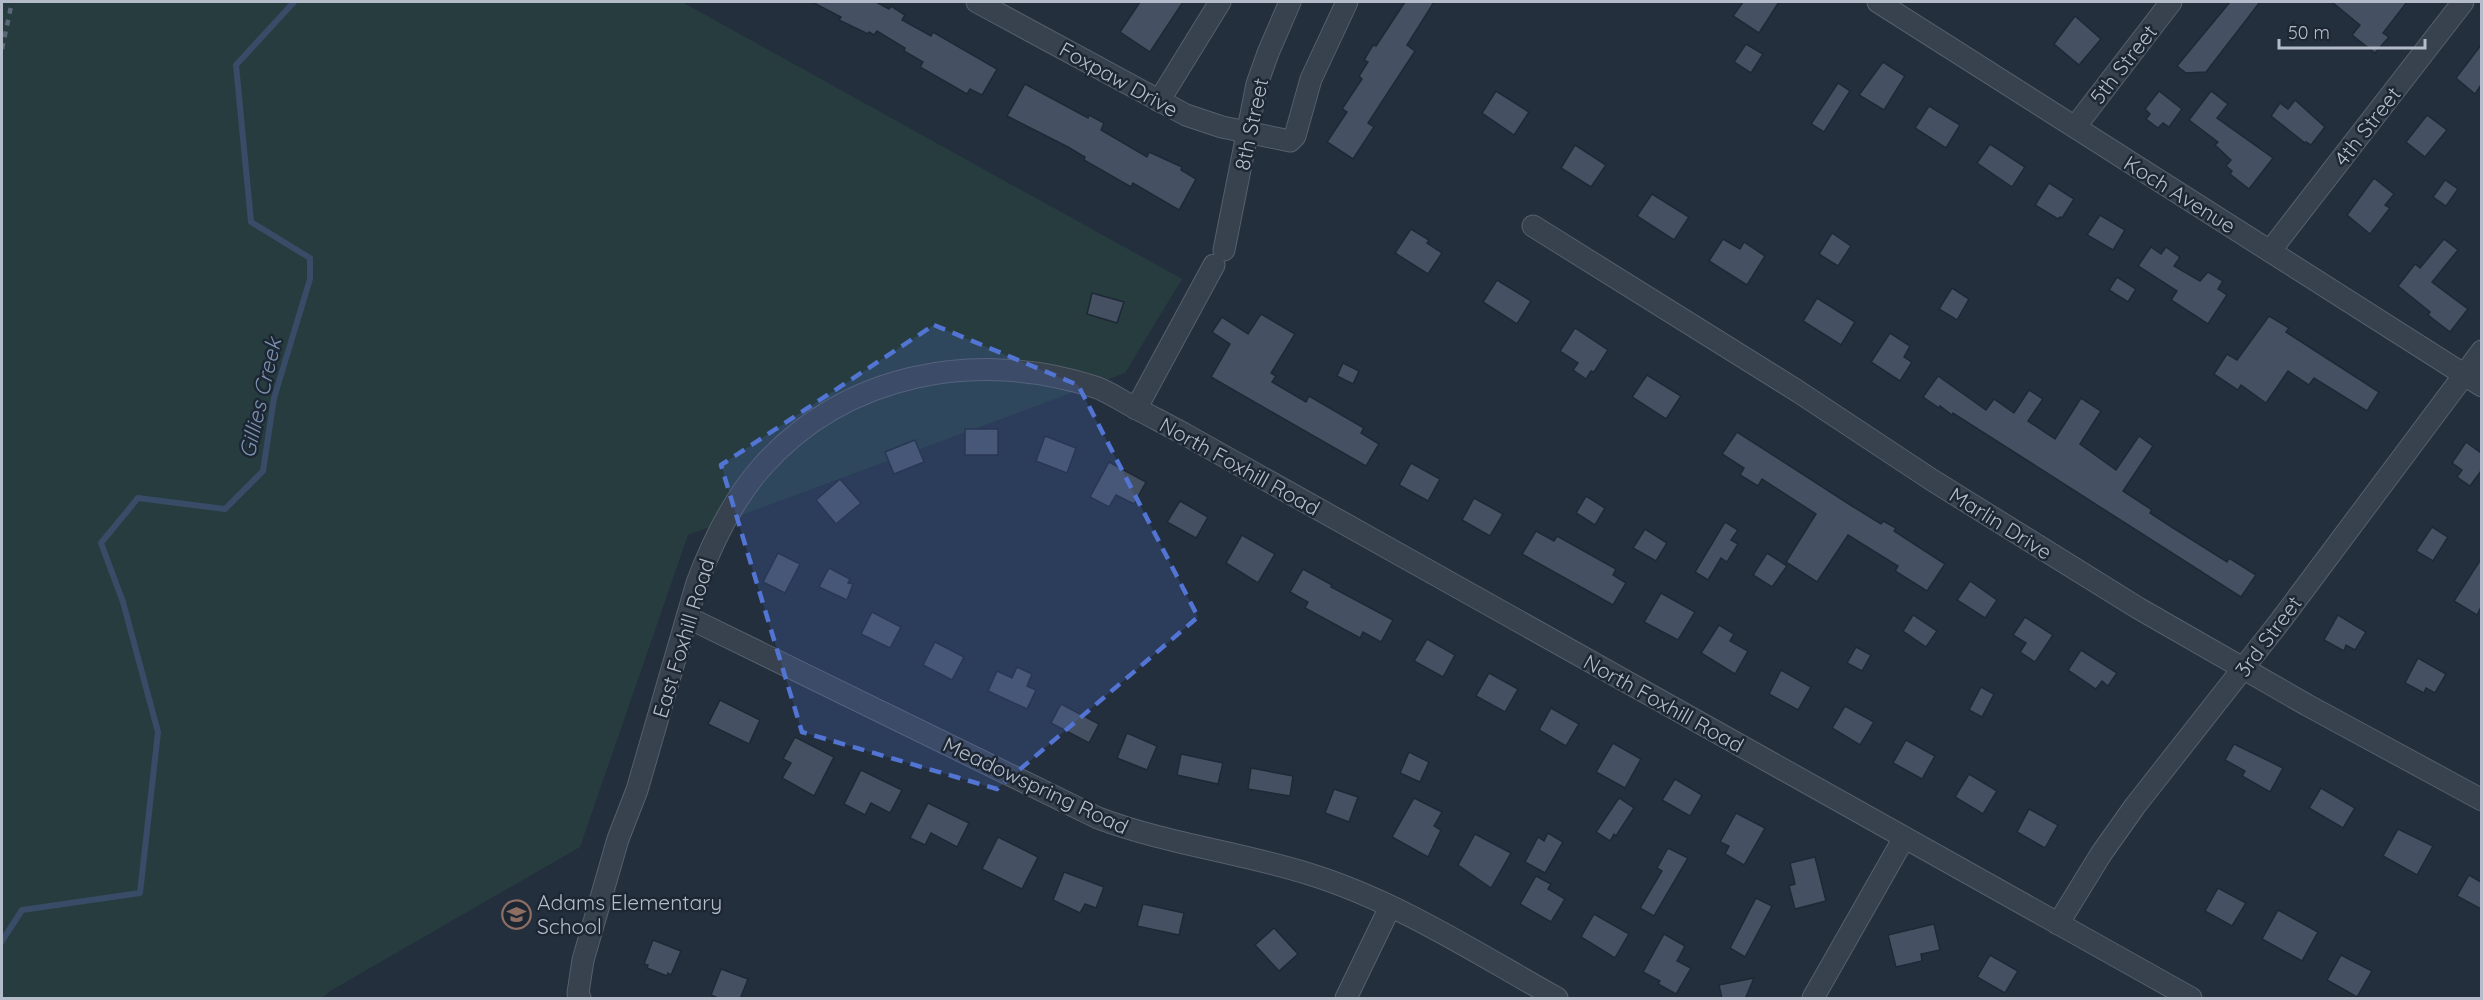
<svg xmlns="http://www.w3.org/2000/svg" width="2483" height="1000" font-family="Quicksand,sans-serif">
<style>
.green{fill:#263c3f}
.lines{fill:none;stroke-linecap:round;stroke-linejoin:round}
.stream{stroke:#394c67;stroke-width:6}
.building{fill:#455162;stroke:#1f2835;stroke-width:1.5}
.minor-casing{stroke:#565f6c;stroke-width:23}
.minor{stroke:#38414e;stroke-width:21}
.rail{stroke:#5a6575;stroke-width:4.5;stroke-dasharray:6 6;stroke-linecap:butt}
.marked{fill:#5274d3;fill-opacity:0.2;stroke:#5274d3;stroke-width:4.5;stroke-dasharray:12 8;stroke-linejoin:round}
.labels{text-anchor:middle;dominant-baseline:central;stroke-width:5;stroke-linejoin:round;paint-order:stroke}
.street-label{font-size:21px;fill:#b4bcc9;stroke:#1d2633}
.poi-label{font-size:21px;fill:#b4bcc9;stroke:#1d2633;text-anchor:start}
.water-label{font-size:22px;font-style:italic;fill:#7c92b1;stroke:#1d2633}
</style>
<rect width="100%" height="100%" fill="#242f3e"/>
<polygon class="green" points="2,2 682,2 1182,279 1125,373 688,535 580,847 332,990 322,998 2,998"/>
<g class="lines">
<polyline class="stream" points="2,941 22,910 140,893 158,732 123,602 101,543 138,498 225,509 263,471 274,398 310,279 310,258 251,222 236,65 294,2"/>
</g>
<g class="building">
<polygon points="812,2 876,2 889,9 891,6 905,15 902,20 931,36 933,32 997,69 982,95 970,89 967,94 920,67 923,62 904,51 905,48 877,31 874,35 869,32 868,34 839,20 841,17"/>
<polygon points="1140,2 1183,2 1150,52 1120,32"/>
<polygon points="1405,2 1434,2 1407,45 1415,51 1368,123 1374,127 1353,159 1327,142 1347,112 1342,109 1362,79 1359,76 1368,62 1364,60 1373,45 1376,46"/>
<polygon points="1743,2 1779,2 1759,33 1733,16"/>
<polygon points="2230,2 2260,2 2206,72 2186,73 2177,66"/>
<polygon points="2332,2 2407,2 2383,33 2389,37 2375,53 2352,35 2360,25"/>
<polygon points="2075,16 2101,39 2079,65 2054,44"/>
<polygon points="1746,44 1763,54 1751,73 1734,62"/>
<polygon points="2481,45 2481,85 2475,94 2456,78"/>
<polygon points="1883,62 1905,76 1884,110 1859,95"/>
<polygon points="1838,83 1850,91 1824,132 1811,124"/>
<polygon points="1025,84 1088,118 1089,115 1104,123 1101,130 1147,157 1149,152 1182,167 1181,170 1196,179 1179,210 1133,183 1131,187 1084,160 1085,157 1068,147 1007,116"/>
<polygon points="1496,91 1529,112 1514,135 1482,113"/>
<polygon points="2159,91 2182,109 2169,127 2163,123 2158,128 2146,119 2150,114 2145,109"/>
<polygon points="2211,91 2228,104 2217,118 2273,158 2249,189 2230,174 2232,171 2226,166 2231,160 2215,145 2218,142 2189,120"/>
<polygon points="2295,100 2325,127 2311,145 2306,142 2305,143 2271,116 2280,103 2288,109"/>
<polygon points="1929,106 1960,125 1946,148 1915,128"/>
<polygon points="2427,115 2447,130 2425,157 2406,142"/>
<polygon points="1990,144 2025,167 2012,187 1977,163"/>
<polygon points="1575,145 1606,165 1591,187 1561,168"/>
<polygon points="2374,178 2394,194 2385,205 2390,208 2370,234 2347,215"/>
<polygon points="2445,180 2458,189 2446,206 2433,197"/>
<polygon points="2049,183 2074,199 2062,218 2060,217 2058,219 2035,205"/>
<polygon points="1652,194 1689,217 1674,240 1637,216"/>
<polygon points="2100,215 2125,230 2113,250 2087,235"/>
<polygon points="1411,229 1429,240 1427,243 1442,253 1428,274 1395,253"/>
<polygon points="1832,233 1851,246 1838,266 1819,254"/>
<polygon points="1723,239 1740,249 1744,242 1765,256 1747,285 1709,261"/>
<polygon points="2444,239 2458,250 2432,282 2468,309 2450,332 2428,315 2430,312 2398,286 2415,264 2420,268"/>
<polygon points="2151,247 2161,254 2166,247 2180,257 2174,266 2200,281 2208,272 2223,281 2218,289 2227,295 2208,324 2171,300 2177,291 2138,266"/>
<polygon points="2117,277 2136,289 2128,302 2109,290"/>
<polygon points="1497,280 1531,301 1517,324 1483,302"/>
<polygon points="1952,288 1969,299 1957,320 1939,309"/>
<polygon points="1092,293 1124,302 1117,323 1087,314"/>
<polygon points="1817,298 1855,322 1841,345 1803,321"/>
<polygon points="1261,314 1295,334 1271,373 1276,376 1272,382 1306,402 1309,396 1364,428 1361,433 1379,444 1366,466 1211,377 1230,344 1212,332 1222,317 1248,334"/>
<polygon points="2269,316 2289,328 2286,332 2379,392 2367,411 2314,378 2309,385 2288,371 2266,403 2241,385 2238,390 2214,374 2227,354 2237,360"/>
<polygon points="1575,328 1608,350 1594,372 1591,371 1586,379 1573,370 1578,363 1560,351"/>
<polygon points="1890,333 1910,346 1904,357 1912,362 1900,381 1871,362"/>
<polygon points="1343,363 1359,371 1353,384 1337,376"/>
<polygon points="1647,375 1681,396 1666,419 1632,397"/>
<polygon points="1938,376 1986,410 1994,399 2014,413 2029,390 2043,399 2028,421 2055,439 2081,398 2101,411 2080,444 2116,470 2139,436 2153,446 2123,491 2152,510 2150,513 2170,526 2227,562 2229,558 2256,575 2241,597 1953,413 1952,415 1940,406 1939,408 1923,397"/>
<rect x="965" y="429" width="33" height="26"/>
<polygon points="1737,432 1852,506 1881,524 1883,521 1896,528 1894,531 1945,564 1927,591 1895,571 1898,566 1848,535 1817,582 1786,562 1816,514 1762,479 1758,486 1740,475 1744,468 1722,454"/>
<polygon points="1045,436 1076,448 1067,473 1036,461"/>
<polygon points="915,440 924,462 894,474 885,452"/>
<polygon points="2466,442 2481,453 2481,471 2470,486 2457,477 2462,470 2452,463"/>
<polygon points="1109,462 1146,482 1134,504 1116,495 1109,507 1090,497"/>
<polygon points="1411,463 1440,479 1428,501 1399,485"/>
<polygon points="840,479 861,503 836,524 816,500"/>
<polygon points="1586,496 1605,508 1595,525 1576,513"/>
<polygon points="1474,498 1503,514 1490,536 1462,520"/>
<polygon points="1180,501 1208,517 1196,538 1167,522"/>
<polygon points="1725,522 1738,530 1731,540 1738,544 1727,562 1721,558 1708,580 1695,572"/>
<polygon points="2432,527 2448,537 2433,561 2416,551"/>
<polygon points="1645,529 1667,543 1656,561 1633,548"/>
<polygon points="1536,531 1554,541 1557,536 1616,569 1613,575 1626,583 1613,605 1522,554"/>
<polygon points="1242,535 1275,554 1258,583 1226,563"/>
<polygon points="778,553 800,564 785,593 763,582"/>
<polygon points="1767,553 1787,566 1772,587 1753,575"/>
<polygon points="2481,559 2481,607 2477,615 2454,601"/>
<polygon points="829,568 850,579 848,583 853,584 847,600 819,587"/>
<polygon points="1303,569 1332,585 1331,587 1393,620 1381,642 1363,632 1360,638 1305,608 1308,602 1290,592"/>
<polygon points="1970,581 1997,600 1985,618 1957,600"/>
<polygon points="1661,593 1695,612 1678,640 1644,622"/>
<polygon points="872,612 901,627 890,648 861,634"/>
<polygon points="1913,615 1937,631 1926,647 1903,631"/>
<polygon points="2338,615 2366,632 2355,650 2346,645 2344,651 2324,640"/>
<polygon points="2025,617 2053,635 2035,662 2020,652 2026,643 2013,635"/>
<polygon points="1719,625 1734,634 1730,641 1748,651 1735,674 1701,653"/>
<polygon points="1427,639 1455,655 1443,677 1414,661"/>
<polygon points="935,642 964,657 952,680 923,665"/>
<polygon points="1856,647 1871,655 1862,671 1847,663"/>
<polygon points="2081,650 2117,673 2108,686 2102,681 2096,689 2068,670"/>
<polygon points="2418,658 2446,674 2435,693 2426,688 2424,693 2405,683"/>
<polygon points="1017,667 1032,674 1027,686 1036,690 1027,709 988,691 997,671 1012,678"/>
<polygon points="1781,670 1811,687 1798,710 1769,694"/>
<polygon points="1489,673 1518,689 1505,712 1476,696"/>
<polygon points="1981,687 1994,694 1982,717 1969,710"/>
<polygon points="720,700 760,720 749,744 708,724"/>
<polygon points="1061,704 1099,724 1089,743 1051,723"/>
<polygon points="1845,706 1874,722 1860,745 1832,728"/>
<polygon points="1551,708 1579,724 1566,746 1539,730"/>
<polygon points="1127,733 1157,746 1147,770 1117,758"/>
<polygon points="795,737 834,757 814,796 782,778 791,763 783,759"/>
<polygon points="1906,740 1935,756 1922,779 1893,763"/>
<polygon points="1613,743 1641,759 1625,788 1596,772"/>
<polygon points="2234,744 2283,768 2270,792 2242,776 2245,771 2225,760"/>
<polygon points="1409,752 1429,762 1420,782 1400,773"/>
<polygon points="1181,754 1223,763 1218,784 1177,775"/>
<polygon points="1251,768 1293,776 1290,796 1248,789"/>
<polygon points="861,770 902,790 890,813 871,803 865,815 844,804"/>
<polygon points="1969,774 1997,791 1983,814 1955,797"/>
<polygon points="1675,779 1702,795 1690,816 1662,800"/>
<polygon points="2321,788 2355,808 2343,828 2309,808"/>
<polygon points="1334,789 1358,797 1349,822 1325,813"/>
<polygon points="1414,798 1442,812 1434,826 1441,830 1428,857 1392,837"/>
<polygon points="1619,798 1634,808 1616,836 1614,834 1610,841 1596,832"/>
<polygon points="928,803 969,823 957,847 931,833 925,845 910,838"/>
<polygon points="2029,809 2058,825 2045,848 2017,832"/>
<polygon points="1736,813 1765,828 1744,865 1725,854 1729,846 1720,842"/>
<polygon points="2398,829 2433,846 2417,875 2383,856"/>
<polygon points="1548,833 1563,842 1545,873 1525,862 1538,837 1544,841"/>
<polygon points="1475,834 1511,853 1491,888 1458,865"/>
<polygon points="998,837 1038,857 1022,889 982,869"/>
<polygon points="1668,848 1688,858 1654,916 1640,908 1662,871 1657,868"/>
<polygon points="1815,857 1826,901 1795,909 1789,886 1795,884 1790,863"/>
<polygon points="1064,872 1104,887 1096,908 1085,904 1080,913 1053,900"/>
<polygon points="2469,875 2481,882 2481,909 2457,896"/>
<polygon points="1536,876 1551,884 1548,889 1565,899 1551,922 1520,904"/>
<polygon points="2218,888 2246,903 2232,926 2205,911"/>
<polygon points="1756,898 1772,906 1745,957 1730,948"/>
<polygon points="1143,904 1184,913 1179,935 1137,926"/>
<polygon points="2278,910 2318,932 2302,961 2262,939"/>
<polygon points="1594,914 1629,934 1615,958 1581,937"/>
<polygon points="1934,924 1940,950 1921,954 1922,961 1896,967 1888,935"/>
<polygon points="1274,928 1298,954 1279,971 1255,945"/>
<polygon points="1664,934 1685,946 1677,961 1691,968 1676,994 1658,984 1660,981 1643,972"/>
<polygon points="653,940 681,951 671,975 668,973 667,976 647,968 648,965 644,964"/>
<polygon points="1990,955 2018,971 2005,993 1977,977"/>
<polygon points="2341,955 2372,971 2357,997 2327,980"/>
<polygon points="721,969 748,979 740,999 720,999 711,995"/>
<polygon points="1754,978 1745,999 1722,999 1719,985"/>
</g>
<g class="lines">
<defs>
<g id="minor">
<polyline points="977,2 1186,115 1222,127 1290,141 1295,136 1311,79 1347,2"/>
<polyline points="1878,2 2482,386"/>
<polyline points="1159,101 1220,2"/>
<polyline points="2075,127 2171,2"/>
<polyline points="1533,226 1799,392 1932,480 2138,608 2307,705 2482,800"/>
<polyline points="1224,250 1257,84 1268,53 1290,2"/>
<polyline points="2270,251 2463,2"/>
<polyline points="1136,409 1214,265"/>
<path d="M687 617 1098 818C1167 844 1239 852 1309 874 1397 901 1478 954 1557 998"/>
<polyline points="2058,924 2101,854 2135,806 2281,620 2482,351"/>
<path d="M580 998 578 993 583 960 618 839 637 790 697 583C712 543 732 501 761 468 845 372 978 349 1095 387 1107 391 1117 398 1128 404 1148 415 1168 425 1188 436L2191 998"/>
<polyline points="1346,998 1390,907"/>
<polyline points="1813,998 1904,838"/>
</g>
</defs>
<use href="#minor" class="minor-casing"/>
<use href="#minor" class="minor"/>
<polyline class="rail" points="2,49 12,2"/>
</g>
<path class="marked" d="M934 325 1078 385 1198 617 997 789 802 732 721 465Z"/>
<defs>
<symbol id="school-ring" viewBox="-11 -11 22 22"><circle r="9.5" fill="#1d2633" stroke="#8d6e63" stroke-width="1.5"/><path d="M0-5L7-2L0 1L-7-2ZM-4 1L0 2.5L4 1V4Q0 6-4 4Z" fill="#8d6e63"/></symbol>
</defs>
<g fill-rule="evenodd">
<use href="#school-ring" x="500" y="898" width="33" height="33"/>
</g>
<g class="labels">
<g class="street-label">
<text transform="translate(2123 64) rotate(-52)">5th Street</text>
<text transform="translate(1119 79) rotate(29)">Foxpaw Drive</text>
<text transform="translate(1251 124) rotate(-78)">8th Street</text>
<text transform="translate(2367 126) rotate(-52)">4th Street</text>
<text transform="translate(2180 194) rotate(32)">Koch Avenue</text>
<text transform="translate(1240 466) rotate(29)">North Foxhill Road</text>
<text transform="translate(2001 523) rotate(32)">Marlin Drive</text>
<text transform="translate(2268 636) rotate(-53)">3rd Street</text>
<text transform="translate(683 638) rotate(-73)">East Foxhill Road</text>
<text transform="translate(1664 703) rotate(29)">North Foxhill Road</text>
<text transform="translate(1036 785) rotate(25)">Meadowspring Road</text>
</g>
<g class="poi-label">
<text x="537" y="902">Adams Elementary<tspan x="537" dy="24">School</tspan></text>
</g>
<g class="water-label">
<text transform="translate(260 398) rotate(-77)">Gillies Creek</text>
</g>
</g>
<rect width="2483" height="1000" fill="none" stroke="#b4bcc9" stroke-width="6"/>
<path d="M2279 39v9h146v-9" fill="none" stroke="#b4bcc9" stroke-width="3"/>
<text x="2288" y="39" font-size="18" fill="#b4bcc9" stroke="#1d2633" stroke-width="4.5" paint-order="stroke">50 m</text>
</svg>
